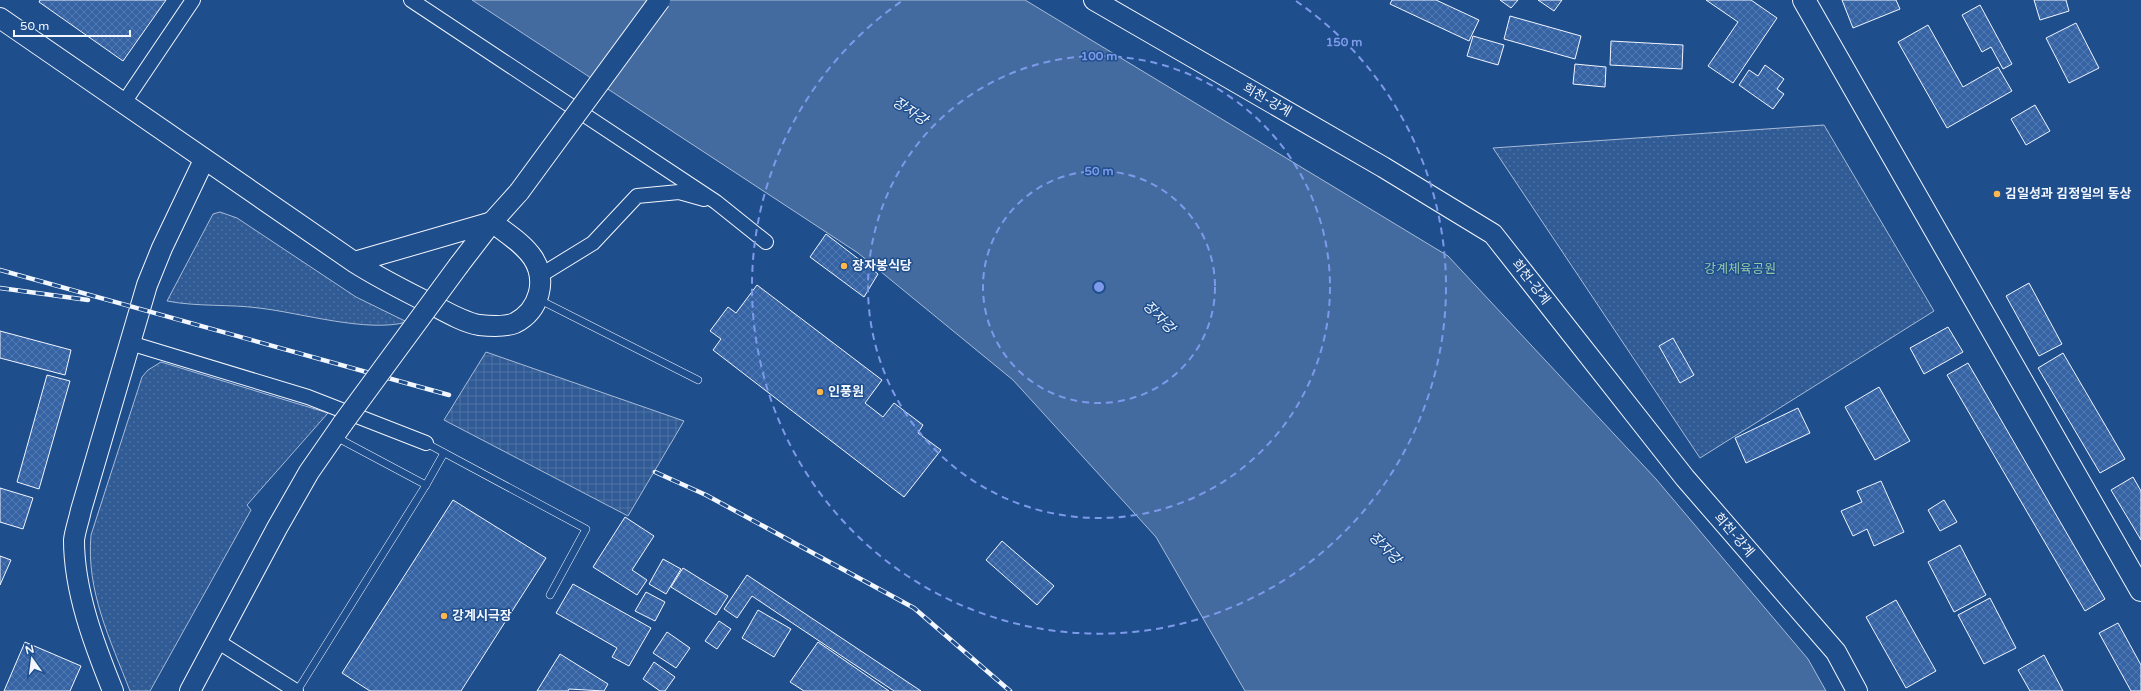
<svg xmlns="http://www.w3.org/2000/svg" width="2141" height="691" font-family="'Varela Round','Noto Sans KR',sans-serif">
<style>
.park{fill:url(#park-dots);stroke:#a8bbd7}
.plaza{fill:url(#plaza-grid);stroke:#a8bbd7}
.water{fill:#446ba0;stroke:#a8bbd7}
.building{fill:url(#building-cross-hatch);stroke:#f2f6ff}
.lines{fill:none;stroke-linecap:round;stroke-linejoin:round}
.lane-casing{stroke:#f2f6ff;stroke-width:8}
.street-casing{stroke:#f2f6ff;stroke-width:16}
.secondary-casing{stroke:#f2f6ff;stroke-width:22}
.primary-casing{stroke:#f2f6ff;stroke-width:24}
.lane{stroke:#1f4e8c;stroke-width:7}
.street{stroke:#1f4e8c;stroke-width:14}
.secondary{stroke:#1f4e8c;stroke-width:20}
.primary{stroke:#1f4e8c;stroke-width:22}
.rail-casing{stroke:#f2f6ff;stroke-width:4.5}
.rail{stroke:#1f4e8c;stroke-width:3;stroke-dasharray:9;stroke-linecap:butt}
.secondary-bridge-casing{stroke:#f2f6ff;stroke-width:22;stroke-linecap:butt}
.secondary-bridge{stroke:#1f4e8c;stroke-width:20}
.ring{fill:none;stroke:#7d9aea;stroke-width:2;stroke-dasharray:7 5}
.poi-dot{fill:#ffb74d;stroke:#1f4e8c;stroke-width:1.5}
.labels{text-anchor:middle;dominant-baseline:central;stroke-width:3;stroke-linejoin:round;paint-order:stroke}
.street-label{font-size:13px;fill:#f2f6ff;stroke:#1f4e8c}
.poi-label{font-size:13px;font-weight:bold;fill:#f2f6ff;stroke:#1f4e8c;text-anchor:start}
.park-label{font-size:13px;fill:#97c8a6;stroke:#1f4e8c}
.water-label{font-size:14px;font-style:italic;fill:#f2f6ff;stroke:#1f4e8c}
.centre{fill:#7d9aea;stroke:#1f4e8c;stroke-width:2}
.ring-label{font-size:12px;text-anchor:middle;font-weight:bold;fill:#7d9aea;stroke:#1f4e8c;stroke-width:3;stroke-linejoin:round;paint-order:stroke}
</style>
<defs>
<pattern id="park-dots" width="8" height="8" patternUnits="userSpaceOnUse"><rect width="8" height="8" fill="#305b95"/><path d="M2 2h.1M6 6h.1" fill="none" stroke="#4e73a5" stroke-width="1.8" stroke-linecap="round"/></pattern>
<pattern id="plaza-grid" width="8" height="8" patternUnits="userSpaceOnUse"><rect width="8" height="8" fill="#305b95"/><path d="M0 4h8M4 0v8" fill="none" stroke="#4e73a5"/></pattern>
<pattern id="building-cross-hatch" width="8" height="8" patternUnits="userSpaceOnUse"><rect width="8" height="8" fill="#3563a3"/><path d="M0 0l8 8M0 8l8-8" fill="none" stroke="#537ab1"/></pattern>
</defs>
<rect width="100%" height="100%" fill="#1f4e8c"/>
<g class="park">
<polygon points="1824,125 1934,311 1700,458 1493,148"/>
<path d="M220 212 237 218 356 297 407 322C367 333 302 313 259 308 229 304 198 307 167 301L213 214Z"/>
<path d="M161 362 328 413 247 505 251 510 150 691H130C110 639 86 591 91 535L142 377 148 370Z"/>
</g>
<polygon class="plaza" points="486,352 684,421 628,516 444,420"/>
<polygon class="water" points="472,0 1025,0 1448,256 1656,479 1808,659 1826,691 1245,691 1156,537 1013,380 858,253"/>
<g class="building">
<polygon points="40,0 166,0 123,61 39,2"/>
<polygon points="1392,0 1436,0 1479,20 1469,41 1390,4"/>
<polygon points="1500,0 1518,0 1511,8"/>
<polygon points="1538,0 1562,0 1554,11"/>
<polygon points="1706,0 1751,0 1777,18 1733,83 1708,66 1738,22"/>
<polygon points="1842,0 1896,0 1900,9 1853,28"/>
<polygon points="2034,0 2066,0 2069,11 2040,20"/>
<polygon points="1980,5 2012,64 2003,69 1991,47 1982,52 1962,15"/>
<polygon points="1510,16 1581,36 1575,59 1504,39"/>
<polygon points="2076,23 2099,68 2069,83 2046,38"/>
<polygon points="1928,25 1963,87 1998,67 2012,91 1947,128 1898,42"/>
<polygon points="1473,36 1504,45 1498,65 1467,56"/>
<polygon points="1611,41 1683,45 1682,69 1610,65"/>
<polygon points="1575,64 1606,67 1605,87 1573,84"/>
<polygon points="1765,65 1784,79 1777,89 1784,94 1773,109 1739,85 1749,70 1758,76"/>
<polygon points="2035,105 2050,131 2026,145 2011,119"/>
<polygon points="826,234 878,274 864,297 810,257"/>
<polygon points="2029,283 2062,344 2039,356 2006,296"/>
<polygon points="757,285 882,380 865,403 883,417 894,403 923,425 918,433 941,450 904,497 713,350 721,339 710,331 728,307 736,313"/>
<polygon points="1948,327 1963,352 1924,374 1910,348"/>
<polygon points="0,331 71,350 65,375 0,358"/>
<polygon points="1673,338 1694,375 1680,383 1659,346"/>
<polygon points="2063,353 2125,459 2100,473 2038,368"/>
<polygon points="1968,363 2105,599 2085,611 1947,375"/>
<polygon points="47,375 70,381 39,489 17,482"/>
<polygon points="1879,387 1910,441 1875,460 1845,407"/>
<polygon points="1798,408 1810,433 1746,463 1735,438"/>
<polygon points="2133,477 2141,491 2141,540 2111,490"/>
<polygon points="1881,481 1904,532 1874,546 1867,529 1853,536 1841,511 1862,502 1857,491"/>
<polygon points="0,488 33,498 23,529 0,522"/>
<polygon points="453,500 546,558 461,691 370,691 342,673"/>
<polygon points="1944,500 1957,522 1940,531 1928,510"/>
<polygon points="625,517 654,536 632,570 647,580 637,595 593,567"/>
<polygon points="1002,541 1054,586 1037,605 986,560"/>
<polygon points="1960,545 1986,595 1954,612 1928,562"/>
<polygon points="0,556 11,560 0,585"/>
<polygon points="663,559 681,569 666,594 649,584"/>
<polygon points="683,568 728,596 716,615 671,587"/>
<polygon points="747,575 921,691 894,691 752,596 737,618 724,609"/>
<polygon points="573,584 651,628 629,666 612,657 617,648 556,613"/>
<polygon points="646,592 665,602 655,621 635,611"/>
<polygon points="1990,598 2016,648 1984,664 1958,615"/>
<polygon points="1896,600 1936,671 1906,688 1866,617"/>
<polygon points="758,610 791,629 774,657 742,638"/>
<polygon points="719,621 731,629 717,649 705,641"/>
<polygon points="2118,623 2141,665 2141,691 2131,691 2099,633"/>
<polygon points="667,632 690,648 676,668 653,653"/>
<polygon points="25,642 81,666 70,691 4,691"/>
<polygon points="818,642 889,691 804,691 790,682"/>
<polygon points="560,654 608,684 604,691 569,689 568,691 537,691"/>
<polygon points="2044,655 2063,691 2030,691 2018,670"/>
<polygon points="654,662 675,677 665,691 660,691 643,679"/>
</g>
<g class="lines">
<defs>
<g id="lane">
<polyline points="538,299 698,380"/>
<polyline points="334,436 426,485"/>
<polyline points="426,443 586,529 550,595"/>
<polyline points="297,691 426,485 444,453"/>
</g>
<g id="street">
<polyline points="411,0 716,202 766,242"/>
<polyline points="123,104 193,0"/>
<polyline points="541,275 593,243 637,196 679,192 704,199"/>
<polyline points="130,343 308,397 426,443"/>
<polyline points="217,641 296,691"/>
</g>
<g id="secondary">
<polyline points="1094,0 1383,167 1493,234 1685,478 1836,652 1857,691"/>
<path d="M0 18 354 262C379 278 405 291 431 304 446 312 463 322 479 325 489 326 506 327 515 323 540 310 547 280 533 258 523 243 506 233 492 222L354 262"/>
<polyline points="459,265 492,222 519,192"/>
<path d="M113 691C94 644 74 591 74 540 75 531 79 520 81 510L147 285 162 248 204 160"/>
<polyline points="190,691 277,528 309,472 343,423"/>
</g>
<polyline id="primary" points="1804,0 2141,590"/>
</defs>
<use href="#lane" class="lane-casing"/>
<use href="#street" class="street-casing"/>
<use href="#secondary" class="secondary-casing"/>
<use href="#primary" class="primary-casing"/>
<use href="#lane" class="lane"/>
<use href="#street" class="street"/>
<use href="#secondary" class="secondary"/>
<use href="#primary" class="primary"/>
<defs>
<g id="rail">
<polyline points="0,270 449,395"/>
<polyline points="0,288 88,300"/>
<polyline points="655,472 706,495 914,608 1010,691"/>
</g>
</defs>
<use href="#rail" class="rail-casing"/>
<use href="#rail" class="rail"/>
<defs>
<g id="secondary-bridge">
<polyline points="519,192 660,0"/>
<polyline points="343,423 459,265"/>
</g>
</defs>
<use href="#secondary-bridge" class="secondary-bridge-casing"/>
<use href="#secondary-bridge" class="secondary-bridge"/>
</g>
<g class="ring">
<circle cx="1099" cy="287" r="116"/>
<circle cx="1099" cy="287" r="231"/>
<path d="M1296 1A347 347 0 1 1 902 1"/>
</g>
<g class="poi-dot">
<circle cx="1997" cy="194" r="4"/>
<circle cx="844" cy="266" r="4"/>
<circle cx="820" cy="392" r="4"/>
<circle cx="444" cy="616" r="4"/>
</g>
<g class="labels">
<g class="street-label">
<text transform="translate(1267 100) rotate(30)">희천-강계</text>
<text transform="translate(1531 282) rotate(52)">희천-강계</text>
<text transform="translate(1734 535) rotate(49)">희천-강계</text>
</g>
<g class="poi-label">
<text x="2005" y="194">김일성과 김정일의 동상</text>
<text x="852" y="266">장자봉식당</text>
<text x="828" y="392">인풍원</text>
<text x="452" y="616">강계시극장</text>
</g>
<g class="park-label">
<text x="1740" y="269">강계체육공원</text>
</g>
<g class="water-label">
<text transform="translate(910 111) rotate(34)">장자강</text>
<text transform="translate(1159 317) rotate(46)">장자강</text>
<text transform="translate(1385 548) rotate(46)">장자강</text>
</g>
</g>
<circle cx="1099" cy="287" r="6" class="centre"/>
<g class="ring-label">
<text x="1344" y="46">150 m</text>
<text x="1099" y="60">100 m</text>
<text x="1099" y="175">50 m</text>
</g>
<g transform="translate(32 659) rotate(346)" stroke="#1f4e8c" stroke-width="3" paint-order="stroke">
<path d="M0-3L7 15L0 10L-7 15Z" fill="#f2f6ff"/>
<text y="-6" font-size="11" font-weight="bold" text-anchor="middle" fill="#f2f6ff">N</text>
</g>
<path d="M14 30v6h116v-6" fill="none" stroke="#f2f6ff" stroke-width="2"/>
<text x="20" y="30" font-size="12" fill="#f2f6ff" stroke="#1f4e8c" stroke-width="3" paint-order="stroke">50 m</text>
</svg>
